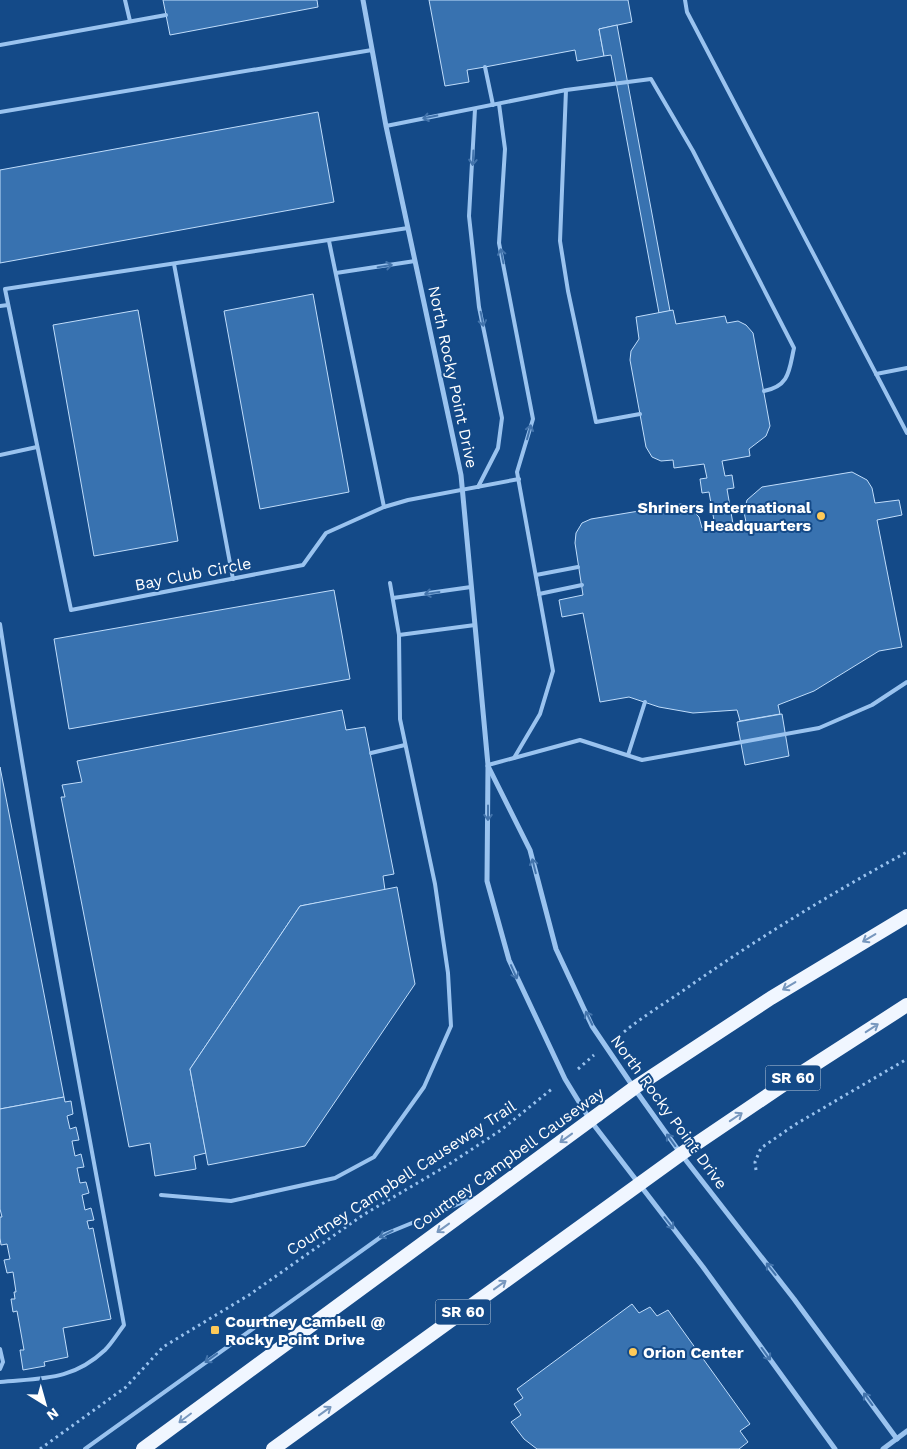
<svg xmlns="http://www.w3.org/2000/svg" width="907" height="1449" font-family="'Work Sans',sans-serif">
<style>
.building{fill:#3872b0;stroke:#c0ddfb}
.lines{fill:none;stroke-linecap:round;stroke-linejoin:round}
.path{stroke:#9ac3ef;stroke-width:3;stroke-dasharray:2.5 4;stroke-linecap:butt}
.service{stroke:#9ac3ef;stroke-width:4}
.minor{stroke:#9ac3ef;stroke-width:5}
.trunk{stroke:#f0f6ff;stroke-width:14}
.oneway{stroke:#4374ac}
.oneway2{stroke:#7797be}
.poi-dot{fill:#ffca58;stroke:#144a88;stroke-width:2}
.labels{text-anchor:middle;dominant-baseline:central;stroke-width:4;stroke-linejoin:round;paint-order:stroke}
.shield{fill:#144a88;stroke:#b8c9db;stroke-width:1}
.shield-label{font-size:15px;font-weight:bold;fill:#fff}
.street-label{font-size:16px;fill:#fff;stroke:#144a88}
.poi-label{font-size:16px;font-weight:bold;fill:#fff;stroke:#144a88;text-anchor:start}
</style>
<rect width="100%" height="100%" fill="#144a88"/>
<g class="building">
<polygon points="163,0 317,0 318,7 170,35"/>
<polygon points="429,0 628,0 632,22 599,29 604,56 577,61 575,50 485,67 467,70 469,82 445,86"/>
<polygon points="617,25 670,311 659,313 611,55 604,56 599,29"/>
<polygon points="318,112 334,202 0,263 0,170"/>
<polygon points="313,294 349,492 260,509 224,311"/>
<polygon points="138,310 178,541 94,556 53,325"/>
<polygon points="673,310 676,324 725,316 727,323 738,321 746,325 753,333 770,426 766,436 749,449 750,456 722,461 725,476 732,475 734,488 727,489 733,524 746,522 744,512 747,500 762,487 852,472 867,480 872,488 875,503 899,500 902,515 877,520 902,647 879,651 814,691 778,705 780,714 740,721 737,710 693,713 659,707 629,697 600,702 583,613 562,617 559,600 583,595 575,543 576,533 582,523 591,519 681,504 689,507 699,517 702,528 715,526 709,492 702,493 700,479 707,478 704,464 674,468 673,460 661,461 652,457 646,447 630,360 631,351 639,339 636,317"/>
<polygon points="334,590 350,679 69,729 54,639"/>
<polygon points="342,710 346,730 365,727 394,874 383,876 385,890 300,906 190,1069 206,1153 194,1156 196,1169 155,1176 150,1143 129,1147 61,797 65,797 62,785 82,782 77,761"/>
<polygon points="782,714 789,756 745,765 737,722"/>
<polygon points="0,767 64,1097 0,1109"/>
<polygon points="397,887 415,984 305,1146 208,1165 190,1069 300,906"/>
<polygon points="64,1097 65,1102 71,1101 73,1114 67,1116 70,1129 76,1127 79,1140 72,1141 75,1156 81,1154 84,1167 77,1168 80,1183 86,1182 89,1193 82,1195 85,1210 91,1208 94,1220 87,1221 89,1229 93,1228 111,1319 63,1328 68,1357 44,1362 45,1366 23,1370 20,1350 24,1350 17,1311 13,1312 11,1299 15,1299 14,1292 16,1292 13,1272 7,1273 4,1260 10,1259 7,1244 1,1245 0,1238 0,1217 2,1217 0,1209 0,1109"/>
<polygon points="632,1304 639,1313 650,1307 657,1316 668,1310 750,1424 740,1431 748,1442 739,1449 537,1449 524,1439 511,1422 521,1415 514,1404 523,1398 517,1389"/>
</g>
<g class="lines">
<g class="path">
<path d="M619 1036C639 1019 662 1005 684 990 755 940 830 894 907 852"/>
<polyline points="578,1069 594,1055"/>
<polyline points="756,1170 755,1162 761,1148 796,1124 907,1059"/>
<polyline points="40,1449 126,1387 163,1347 249,1295 363,1215 448,1165 501,1130 553,1088"/>
</g>
<g class="service">
<polyline points="125,0 130,21"/>
<polyline points="685,0 687,12 907,433"/>
<polyline points="0,45 166,15"/>
<polyline points="485,67 493,105"/>
<polyline points="566,90 560,241 568,291 596,422 640,414"/>
<polyline points="499,104 505,149 499,243 533,419 517,472 553,671 540,714 514,758"/>
<polyline points="475,109 469,216 479,307 502,418 498,448 478,487"/>
<polyline points="0,112 372,50"/>
<path d="M386 126 566 90 651 79 693 151 794 348C789 370 790 386 764 391"/>
<polyline points="408,228 5,289 71,610 303,565 326,533 384,507 408,500 519,479"/>
<polyline points="329,241 384,507"/>
<polyline points="174,264 233,579"/>
<polyline points="336,273 415,261"/>
<polyline points="0,306 8,305"/>
<polyline points="876,374 907,368"/>
<polyline points="0,455 37,447"/>
<polyline points="536,575 578,567"/>
<polyline points="539,594 582,585"/>
<polyline points="393,598 471,587"/>
<path d="M0 624C36 858 81 1091 124 1325 118 1333 112 1343 105 1350 72 1381 42 1378 0 1382"/>
<polyline points="399,635 475,625"/>
<polyline points="371,753 405,745"/>
<polyline points="628,755 645,702"/>
<polyline points="488,765 580,740 642,760 819,728 872,705 907,682"/>
<polyline points="161,1195 231,1201 335,1178 374,1157 424,1087 451,1026 448,973 435,884 400,719 399,635 390,583"/>
<polyline points="0,1349 3,1362 0,1369"/>
<polyline points="85,1449 385,1234 473,1198"/>
</g>
<g class="minor">
<polyline points="363,0 386,126 461,475 488,765 487,881 509,960 565,1079 590,1120 703,1267 835,1449"/>
<polyline points="488,766 530,850 556,949 592,1026 634,1088 681,1154 794,1299 897,1439"/>
<polyline points="883,1449 907,1431"/>
</g>
<g class="trunk">
<polyline points="143,1449 634,1088 771,998 907,916"/>
<polyline points="273,1449 681,1154 789,1081 907,1005"/>
</g>
</g>
<defs><path id="oneway-shaft" d="M-6 0H5M1.5-3L5.5 0L1.5 3" fill="none" stroke-width="1.6" stroke-linecap="round" stroke-linejoin="round" transform="scale(1.25)"/></defs>
<g class="oneway">
<use href="#oneway-shaft" transform="translate(430 117) rotate(169)"/>
<use href="#oneway-shaft" transform="translate(473 158) rotate(93)"/>
<use href="#oneway-shaft" transform="translate(502 256) rotate(-101)"/>
<use href="#oneway-shaft" transform="translate(385 266) rotate(-9)"/>
<use href="#oneway-shaft" transform="translate(482 319) rotate(79)"/>
<use href="#oneway-shaft" transform="translate(529 432) rotate(-75)"/>
<use href="#oneway-shaft" transform="translate(432 593) rotate(172)"/>
<use href="#oneway-shaft" transform="translate(488 813) rotate(90)"/>
<use href="#oneway-shaft" transform="translate(534 866) rotate(-104)"/>
<use href="#oneway-shaft" transform="translate(514 972) rotate(66)"/>
<use href="#oneway-shaft" transform="translate(589 1018) rotate(-116)"/>
<use href="#oneway-shaft" transform="translate(671 1140) rotate(-126)"/>
<use href="#oneway-shaft" transform="translate(669 1223) rotate(52)"/>
<use href="#oneway-shaft" transform="translate(386 1234) rotate(153)"/>
<use href="#oneway-shaft" transform="translate(771 1269) rotate(-128)"/>
<use href="#oneway-shaft" transform="translate(766 1354) rotate(54)"/>
<use href="#oneway-shaft" transform="translate(211 1358) rotate(144)"/>
<use href="#oneway-shaft" transform="translate(868 1399) rotate(-126)"/>
</g>
<g class="oneway2">
<use href="#oneway-shaft" transform="translate(869 938) rotate(149)"/>
<use href="#oneway-shaft" transform="translate(789 986) rotate(149)"/>
<use href="#oneway-shaft" transform="translate(872 1028) rotate(-33)"/>
<use href="#oneway-shaft" transform="translate(736 1117) rotate(-34)"/>
<use href="#oneway-shaft" transform="translate(566 1138) rotate(144)"/>
<use href="#oneway-shaft" transform="translate(443 1228) rotate(144)"/>
<use href="#oneway-shaft" transform="translate(500 1285) rotate(-36)"/>
<use href="#oneway-shaft" transform="translate(325 1411) rotate(-36)"/>
<use href="#oneway-shaft" transform="translate(185 1418) rotate(143)"/>
</g>
<g class="poi-dot">
<circle cx="821" cy="516" r="5"/>
<rect x="210" y="1325" width="10" height="10" rx="2.5"/>
<circle cx="633" cy="1352" r="5"/>
</g>
<g class="labels">
<g class="shield">
<rect x="765.5" y="1065.5" width="55" height="25" rx="4"/>
<rect x="435.5" y="1299.5" width="55" height="25" rx="4"/>
</g>
<g class="shield-label">
<text x="793" y="1078">SR 60</text>
<text x="463" y="1312">SR 60</text>
</g>
<g class="street-label">
<text transform="translate(453 377) rotate(78)">North Rocky Point Drive</text>
<text transform="translate(193 574) rotate(-11)">Bay Club Circle</text>
<text transform="translate(669 1112) rotate(54)">North Rocky Point Drive</text>
<text transform="translate(508 1159) rotate(-36)">Courtney Campbell Causeway</text>
<text transform="translate(401 1178) rotate(-33)">Courtney Campbell Causeway Trail</text>
</g>
<g class="poi-label">
<text x="811" y="507" text-anchor="end">Shriners International<tspan x="811" dy="18">Headquarters</tspan></text>
<text x="225" y="1321">Courtney Cambell @<tspan x="225" dy="18">Rocky Point Drive</tspan></text>
<text x="643" y="1352">Orion Center</text>
</g>
</g>
<g transform="translate(45 1404) rotate(143)" stroke="#144a88" stroke-width="4" paint-order="stroke">
<path d="M0-4L9 19L0 12L-9 19Z" fill="#ffffff"/>
<text y="-8" font-size="14" font-weight="bold" text-anchor="middle" fill="#ffffff">N</text>
</g>
</svg>
